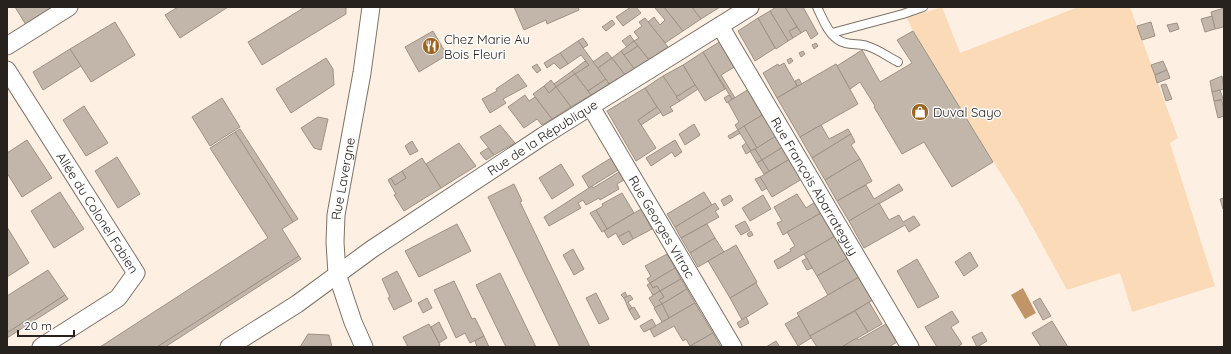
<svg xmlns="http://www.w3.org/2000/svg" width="1231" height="354" font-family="Quicksand,sans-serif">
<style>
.green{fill:#fbdab8}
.water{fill:#c19568}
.building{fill:#c2b6aa;stroke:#9e9286}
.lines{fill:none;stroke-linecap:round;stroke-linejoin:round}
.lane-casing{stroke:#7e7367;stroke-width:10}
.street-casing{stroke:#7e7367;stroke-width:19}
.lane{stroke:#fff;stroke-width:8}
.street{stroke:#fff;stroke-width:17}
.labels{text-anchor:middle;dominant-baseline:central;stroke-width:3;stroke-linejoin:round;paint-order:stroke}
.poi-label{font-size:13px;fill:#27221e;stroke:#fff;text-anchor:start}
.street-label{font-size:13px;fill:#27221e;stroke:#fff}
</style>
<rect width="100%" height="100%" fill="#fdf0e3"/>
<polygon class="green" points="942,7 960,53 1078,7 1130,7 1178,138 1170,143 1215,286 1132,312 1120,273 1067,290 1021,206 952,95 913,31 907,18"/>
<polygon class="water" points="1023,288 1036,313 1025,319 1011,295"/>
<g class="building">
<polygon points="15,7 54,7 26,25"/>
<polygon points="178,7 228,7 180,38 165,15"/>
<polygon points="305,7 346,7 346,14 262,65 248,42"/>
<polygon points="514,7 578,7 579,10 547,24 546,20 524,30"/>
<polygon points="631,7 636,7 641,13 623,26 616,17"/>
<polygon points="656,7 664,7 683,31 665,43 648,22 654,17 660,25 665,20 655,8"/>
<polygon points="664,7 692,7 701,19 683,31"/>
<polygon points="692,7 720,7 701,19"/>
<polygon points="776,7 785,7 797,27 789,31 793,38 788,41 770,11"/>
<polygon points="785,7 803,7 818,34 811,39 806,30 801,33"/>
<polygon points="1224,8 1224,27 1215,29 1211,12"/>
<polygon points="770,11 788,41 776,49 758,18"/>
<polygon points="1212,16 1215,29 1205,32 1201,19"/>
<polygon points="645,18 668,47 649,60 634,41 639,38 634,32 642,26 639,22"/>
<polygon points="758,18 775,48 755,61 738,31"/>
<polygon points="612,20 615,24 606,31 602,27"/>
<polygon points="115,22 135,55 91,82 70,49"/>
<polygon points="1151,22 1155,36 1142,40 1137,26"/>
<polygon points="1177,23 1179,29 1170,32 1167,25"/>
<polygon points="797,27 801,33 793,38 789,31"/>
<polygon points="433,31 447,55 419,72 405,47"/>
<polygon points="913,31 993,162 952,187 924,142 902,154 874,107 875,106 860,82 850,89 837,66 862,50 880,82 912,63 897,40"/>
<polygon points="630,35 634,41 627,47 622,41"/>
<polygon points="583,38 588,45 583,48 578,41"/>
<polygon points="578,41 606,79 588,91 575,74 589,65 581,55 568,64 560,53"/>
<polygon points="634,41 638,46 624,55 621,51"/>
<polygon points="721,41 736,66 721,75 735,98 732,99 703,52"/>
<polygon points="816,43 818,46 814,49 812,45"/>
<polygon points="638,46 649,60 635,70 624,55"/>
<polygon points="70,49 81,66 43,90 33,72"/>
<polygon points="621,51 635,70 625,75 612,58"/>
<polygon points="803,51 805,54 801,57 799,53"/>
<polygon points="607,52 612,58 598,68 593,62"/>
<polygon points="703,52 725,89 705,101 683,65"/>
<polygon points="560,53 568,64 560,69 554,63 547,68 544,63"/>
<polygon points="326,58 333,69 334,85 291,113 276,89"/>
<polygon points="612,58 625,75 609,84 598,68"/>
<polygon points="791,58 793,61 789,64 787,60"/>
<polygon points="585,61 589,65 575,74 572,71"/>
<polygon points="1163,61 1167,70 1155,75 1151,65"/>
<polygon points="784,63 797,86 777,98 763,73 778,64 779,66"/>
<polygon points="537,64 541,70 537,73 532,67"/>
<polygon points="836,64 858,104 800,137 777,98"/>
<polygon points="683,65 695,85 676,97 663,76"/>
<polygon points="1167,70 1170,78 1157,83 1155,75"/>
<polygon points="572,71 575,74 556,87 554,84"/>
<polygon points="518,74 527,86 503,99 506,103 490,113 482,99 497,91 496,89"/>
<polygon points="575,74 591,95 571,107 556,87"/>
<polygon points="663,76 680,101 670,107 673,111 663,116 645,88"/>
<polygon points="1222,76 1224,89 1212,92 1210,81"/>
<polygon points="606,79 609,84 591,95 588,91"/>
<polygon points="799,79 802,84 797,86 795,81"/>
<polygon points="551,80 556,87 549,93 544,86"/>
<polygon points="1166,84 1172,99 1166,101 1161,85"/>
<polygon points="695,85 698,89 680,101 676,97"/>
<polygon points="544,86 549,93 556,87 571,107 552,119 533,94"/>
<polygon points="645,88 657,107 638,120 656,148 636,161 607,111"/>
<polygon points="749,89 764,114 738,130 735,125 739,122 728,102"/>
<polygon points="1220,90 1223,99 1214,101 1212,92"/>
<polygon points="525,95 529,101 535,97 552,119 542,125 537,119 524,128 508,107"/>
<polygon points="729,95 732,99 727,103 724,98"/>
<polygon points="222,98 240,127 210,146 192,117"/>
<polygon points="1222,100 1224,116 1218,118 1214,101"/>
<polygon points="84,106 108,143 86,156 63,120"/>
<polygon points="657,107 661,112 641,125 638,120"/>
<polygon points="764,114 776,136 757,148 744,126"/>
<polygon points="318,117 328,119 321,150 314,148 301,128"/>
<polygon points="694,124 700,135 685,145 679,134"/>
<polygon points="500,125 515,143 494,155 480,137"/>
<polygon points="821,125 829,139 848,129 851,134 812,158 800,137"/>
<polygon points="744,126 757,148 751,151 738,130"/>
<polygon points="240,129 298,219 293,222 235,132"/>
<polygon points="738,130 740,133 730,139 728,136"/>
<polygon points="235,132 293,222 282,229 299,256 157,347 100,347 268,238 210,148"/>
<polygon points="851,134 855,142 851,145 860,159 825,180 812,158"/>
<polygon points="776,136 783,147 762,160 755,149"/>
<polygon points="27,140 52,178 22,197 7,173 7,153"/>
<polygon points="675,140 682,152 675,157 672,152 651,166 646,158"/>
<polygon points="412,141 418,151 410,155 405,146"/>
<polygon points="459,143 476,166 441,188 426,164"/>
<polygon points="746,143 751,151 746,154 742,146"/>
<polygon points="783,147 790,159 769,171 762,160"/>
<polygon points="488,148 494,155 486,160 480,153"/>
<polygon points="755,149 762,160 757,163 750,151"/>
<polygon points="117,157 140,194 118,208 95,171"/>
<polygon points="422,158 441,188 404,211 394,195 396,194 388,180 391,178 395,185 406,178 402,171"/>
<polygon points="611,158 618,170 589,188 582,176"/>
<polygon points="790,159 802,179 772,197 760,177"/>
<polygon points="860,159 872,181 837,201 825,180"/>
<polygon points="762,160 769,171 764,174 757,163"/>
<polygon points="561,164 574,185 552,199 539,178"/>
<polygon points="402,171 406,178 395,185 391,178"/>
<polygon points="619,172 624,180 617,184 619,189 600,200 599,198 586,205 583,200 578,203 581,208 549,226 544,217 592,186 593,188"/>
<polygon points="760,177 767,188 762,191 755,179"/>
<polygon points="514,184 522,201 520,202 590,347 560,347 488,197"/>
<polygon points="899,184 903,190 849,221 837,201 866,185 874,199"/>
<polygon points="60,192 84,229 54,248 31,211"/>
<polygon points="704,192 712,205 675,227 667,214"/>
<polygon points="622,193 634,213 607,229 596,210 603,206 602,204"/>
<polygon points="797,194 806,208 815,202 821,213 783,235 777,223 782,221 774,207"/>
<polygon points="730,195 733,200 724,206 721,200"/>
<polygon points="763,195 771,209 750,221 742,208"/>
<polygon points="1224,198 1224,209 1223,209 1220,199"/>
<polygon points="715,203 719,209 715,211 719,217 681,238 675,227"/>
<polygon points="879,203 889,220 899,215 903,222 914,216 920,225 909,232 905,225 864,248 849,221"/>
<polygon points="641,209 652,229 633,239 629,231 618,237 616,233 608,238 604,231"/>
<polygon points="596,210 607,229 602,232 590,213"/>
<polygon points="821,213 835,236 778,269 774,261 791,251 790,249 795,246 787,232"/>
<polygon points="745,221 750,230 741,235 735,226"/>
<polygon points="457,224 471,251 419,277 405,251"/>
<polygon points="707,224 715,238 690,253 681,238"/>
<polygon points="7,227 29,263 7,277"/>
<polygon points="629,231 633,239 623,245 618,237"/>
<polygon points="751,231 753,235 749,237 747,234"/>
<polygon points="835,236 848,258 817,276 804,254"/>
<polygon points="715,238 724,252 698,267 690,253"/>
<polygon points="736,245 757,282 730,298 708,261"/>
<polygon points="573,249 584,269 574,275 563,255"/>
<polygon points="970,252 978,266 964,276 955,262"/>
<polygon points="667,254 675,268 650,283 647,279 651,276 645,266"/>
<polygon points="299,256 301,259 165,347 157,347"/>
<polygon points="807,258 812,268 807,270 802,261"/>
<polygon points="848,258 859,277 828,295 817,276"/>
<polygon points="917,259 939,297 918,308 897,271"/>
<polygon points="675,268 681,279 660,291 657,286 653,288 650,283"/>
<polygon points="48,270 65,295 7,333 7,296"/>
<polygon points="397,271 412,301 394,310 388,298 390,297 382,279"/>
<polygon points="500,273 536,347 506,347 476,285"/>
<polygon points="859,277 873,300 810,336 797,313"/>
<polygon points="681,279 687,289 662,304 659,300 664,297 660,291"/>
<polygon points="454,281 472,319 475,318 484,336 470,343 465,333 456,338 434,290"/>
<polygon points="650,283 653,288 657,286 660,291 653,295 647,285"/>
<polygon points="756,283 768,304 742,320 730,298"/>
<polygon points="687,289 695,303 669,318 662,304"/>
<polygon points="660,291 664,297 659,300 662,304 655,308 649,298"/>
<polygon points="625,292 627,296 624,298 621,295"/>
<polygon points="596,293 609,319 599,324 586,298"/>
<polygon points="65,295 68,299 7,338 7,333"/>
<polygon points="630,295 633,299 628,302 632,308 629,310 624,298"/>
<polygon points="427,298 432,308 423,313 418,303"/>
<polygon points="1040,298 1051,316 1043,320 1033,302"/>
<polygon points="869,302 882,324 868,332 855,311"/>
<polygon points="695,303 713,333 690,346 686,339 683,341 674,326 654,337 650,329"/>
<polygon points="662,304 669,318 662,322 654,308"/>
<polygon points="634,307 640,317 635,320 629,310"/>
<polygon points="855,311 868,332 842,347 817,347 810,336"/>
<polygon points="952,311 959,322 951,327 962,344 957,347 937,347 925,327"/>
<polygon points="799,316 811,338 798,346 785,324"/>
<polygon points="746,317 749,323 740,328 737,323"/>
<polygon points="652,319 656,326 644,332 640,326"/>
<polygon points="1052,321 1068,347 1041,347 1032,333"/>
<polygon points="439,322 447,338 439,343 431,327"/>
<polygon points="429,324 440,345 437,347 408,347 403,337"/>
<polygon points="886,324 897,342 889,347 843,346 857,338 858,340"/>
<polygon points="982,332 987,341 977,347 972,337"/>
<polygon points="713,333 721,347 690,346"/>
<polygon points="308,334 329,335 332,347 300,347"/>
<polygon points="484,336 489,347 477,347 475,341"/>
<polygon points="776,341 780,347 766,347"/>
</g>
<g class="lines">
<defs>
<g id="lane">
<path d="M817 7C822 17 827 32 837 39 845 46 858 43 867 46 878 49 888 57 898 62"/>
<polyline points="832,33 903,14 923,7"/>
</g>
<g id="street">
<path id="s1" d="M720 26 910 347"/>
<polyline points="7,46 69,7"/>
<path id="s2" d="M7 70 136 273 118 298 41 347"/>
<path id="s3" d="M591 107 733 347"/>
<path id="s4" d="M229 347 297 304 372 249 543 136 750 7"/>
<path id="s5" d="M364 347 353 322 337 274 335 242 336 215 362 73 371 7"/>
</g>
</defs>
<use href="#lane" class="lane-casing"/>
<use href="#street" class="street-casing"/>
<use href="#lane" class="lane"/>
<use href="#street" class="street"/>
</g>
<defs>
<symbol id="restaurant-disc" viewBox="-11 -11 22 22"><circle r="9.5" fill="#9c6420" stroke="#fff"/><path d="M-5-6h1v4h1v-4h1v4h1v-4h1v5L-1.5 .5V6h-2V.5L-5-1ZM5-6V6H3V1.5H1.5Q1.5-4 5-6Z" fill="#fff"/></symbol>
<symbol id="shop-disc" viewBox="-11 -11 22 22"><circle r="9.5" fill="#9c6420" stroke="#fff"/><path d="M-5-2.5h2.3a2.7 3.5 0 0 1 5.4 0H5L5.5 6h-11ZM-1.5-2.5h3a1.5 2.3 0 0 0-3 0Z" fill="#fff"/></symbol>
</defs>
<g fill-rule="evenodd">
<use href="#restaurant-disc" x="421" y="36" width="20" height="20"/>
<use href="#shop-disc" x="910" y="102" width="20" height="20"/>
</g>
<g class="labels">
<g class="poi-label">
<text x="444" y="39">Chez Marie Au<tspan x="444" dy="15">Bois Fleuri</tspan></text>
<text x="933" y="112">Duval Sayo</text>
</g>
<g class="street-label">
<text stroke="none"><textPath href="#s4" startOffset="377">Rue de la République</textPath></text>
<text stroke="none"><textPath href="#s5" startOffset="174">Rue Lavergne</textPath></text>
<text stroke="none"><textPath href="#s1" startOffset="186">Rue François Abarrateguy</textPath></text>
<text stroke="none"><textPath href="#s2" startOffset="169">Allée du Colonel Fabien</textPath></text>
<text stroke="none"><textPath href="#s3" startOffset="139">Rue Georges Vitrac</textPath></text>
</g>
</g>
<rect width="1231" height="354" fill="none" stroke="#27221e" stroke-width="16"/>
<path d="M18 330v6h56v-6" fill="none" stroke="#27221e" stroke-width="2"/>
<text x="24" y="330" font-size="12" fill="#27221e" stroke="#ffffff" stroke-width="3" paint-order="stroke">20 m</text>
</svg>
